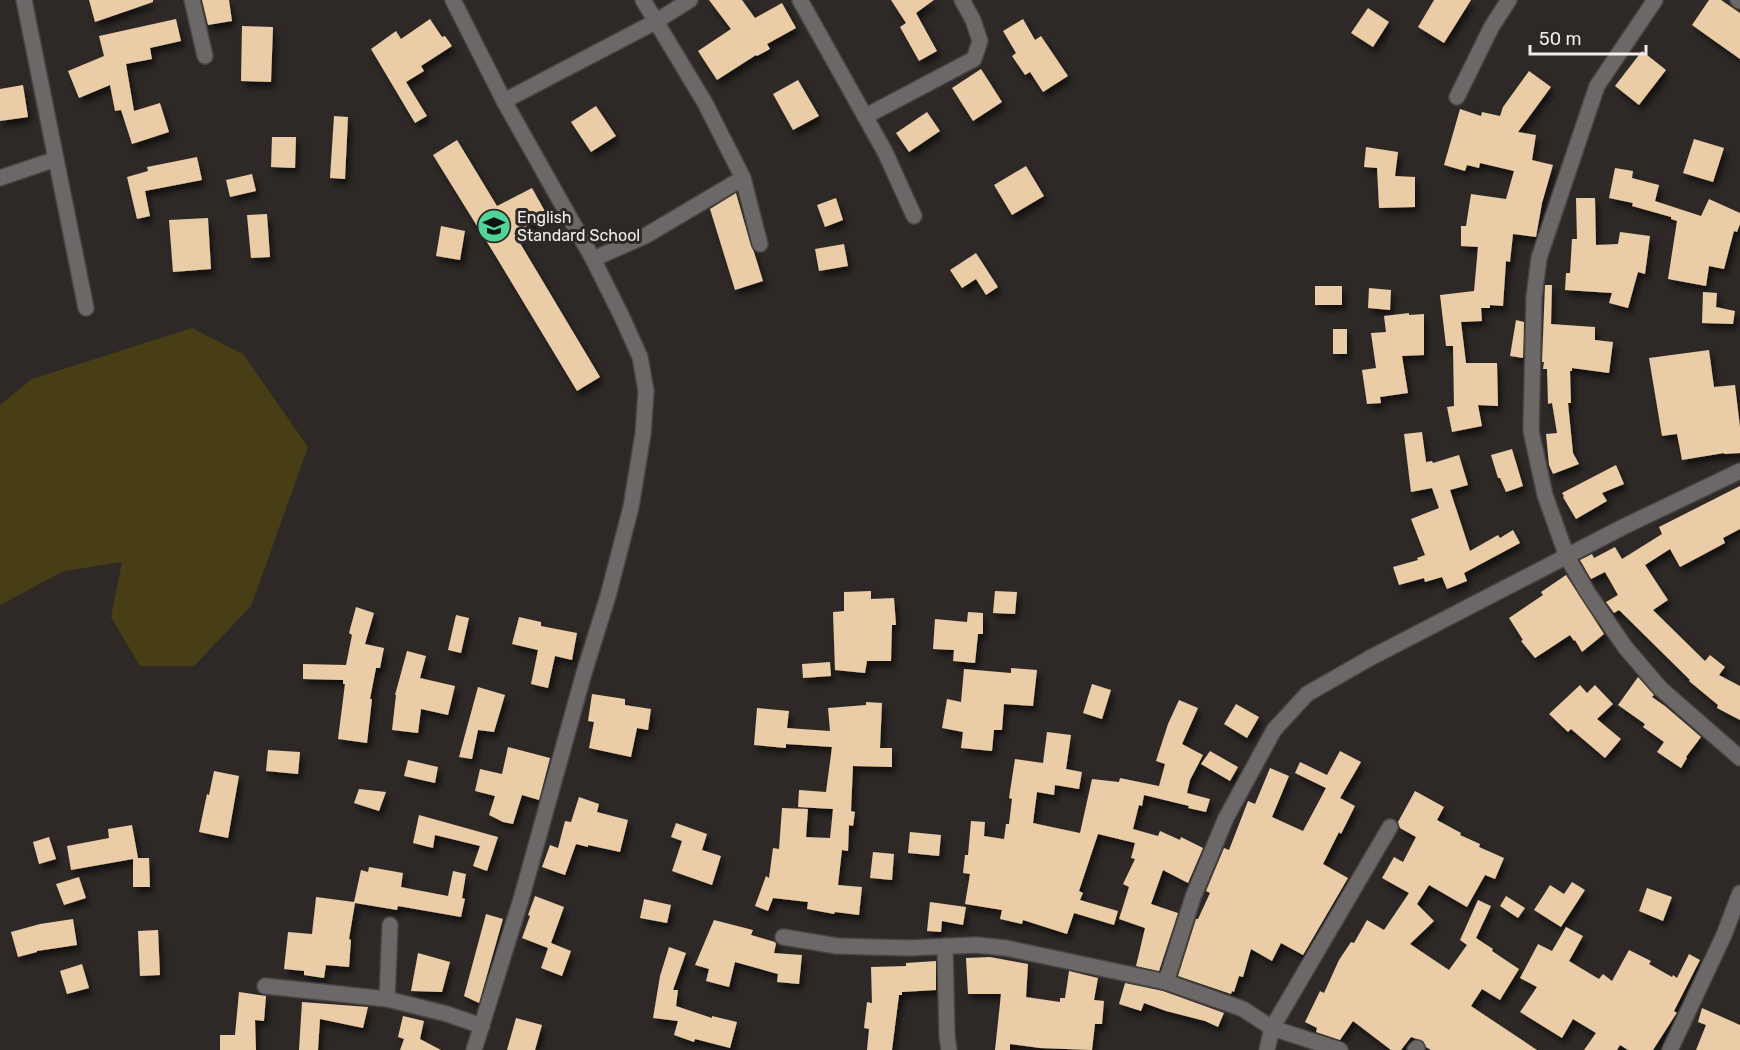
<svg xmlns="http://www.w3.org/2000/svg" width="1740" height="1050" font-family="Rubik,sans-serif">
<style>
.green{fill:#483e15}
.building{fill:#eacca6;filter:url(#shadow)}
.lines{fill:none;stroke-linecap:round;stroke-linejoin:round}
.minor-casing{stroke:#494443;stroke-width:18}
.minor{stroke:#6b6867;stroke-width:15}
.labels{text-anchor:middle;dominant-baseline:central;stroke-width:6;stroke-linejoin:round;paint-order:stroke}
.poi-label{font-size:16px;fill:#f1edec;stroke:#2e2927;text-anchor:start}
</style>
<defs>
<filter id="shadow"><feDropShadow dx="3.5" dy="5.5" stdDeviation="3" flood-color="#0009"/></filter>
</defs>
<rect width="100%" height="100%" fill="#2e2927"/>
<polygon class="green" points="192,328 243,354 308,447 251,606 194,666 140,666 111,617 122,562 64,571 0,605 0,405 32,379"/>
<g class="building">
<polygon points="89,0 153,0 153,2 95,22"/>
<polygon points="202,0 229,0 232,21 208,25"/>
<polygon points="709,0 742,0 755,18 782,3 796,28 767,44 770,49 757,56 756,55 717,80 698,51 731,29"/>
<polygon points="891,0 934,0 916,13 937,51 919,61 900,27 906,23"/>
<polygon points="1434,0 1471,0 1444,43 1418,27"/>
<polygon points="1709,0 1721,0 1740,13 1740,59 1692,25"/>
<polygon points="1368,8 1389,22 1373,47 1351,33"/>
<polygon points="176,19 181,41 150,48 152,59 126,64 134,111 160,103 169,132 132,144 121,110 115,111 110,85 79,98 68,71 104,56 99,36"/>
<polygon points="430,19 442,37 445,36 452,46 421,66 424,71 406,82 427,116 415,123 371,49 396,31 401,39"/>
<polygon points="1023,19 1035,40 1041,36 1068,76 1043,92 1030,72 1025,75 1012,56 1016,53 1003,31"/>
<polygon points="242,26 273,27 271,82 241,81"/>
<polygon points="1642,51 1666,70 1639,105 1615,86"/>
<polygon points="981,69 1002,102 973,121 952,88"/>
<polygon points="1529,71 1551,87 1518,132 1536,135 1532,160 1553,165 1542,203 1536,237 1513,234 1510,262 1506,261 1503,306 1490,305 1490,308 1481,308 1482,321 1461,322 1466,363 1497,363 1498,406 1478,405 1482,426 1452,432 1447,407 1454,406 1453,346 1446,346 1440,295 1474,291 1478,247 1461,246 1461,226 1466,226 1471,194 1506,199 1514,171 1480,163 1479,168 1467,165 1465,171 1444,165 1460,109 1481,116 1482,112 1500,116 1503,107"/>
<polygon points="798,80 819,116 793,130 773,94"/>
<polygon points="23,85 28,117 0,121 0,89"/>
<polygon points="596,106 616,136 591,152 571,122"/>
<polygon points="927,112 940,131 909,152 896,133"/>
<polygon points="334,116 348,117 345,179 330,178"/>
<polygon points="272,137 296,137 295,168 271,167"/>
<polygon points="1694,139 1724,148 1713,182 1683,173"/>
<polygon points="457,140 497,206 532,188 547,215 514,233 600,377 577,391 495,255 433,155"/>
<polygon points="1366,147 1398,152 1395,176 1415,177 1415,207 1379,208 1377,168 1364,167"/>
<polygon points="197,157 202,180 145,191 150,216 137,219 127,177 148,171 147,167"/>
<polygon points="1026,166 1044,196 1012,215 994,185"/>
<polygon points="1615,168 1633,171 1632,178 1659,185 1655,201 1701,216 1709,199 1740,213 1740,224 1737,232 1734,231 1724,269 1709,266 1706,286 1668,279 1677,221 1671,219 1671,217 1632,206 1633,203 1609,198"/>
<polygon points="252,174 256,191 230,197 226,180"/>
<polygon points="736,193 751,246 754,252 763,281 735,290 710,209"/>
<polygon points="836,198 843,220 825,227 817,205"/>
<polygon points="1576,198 1595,198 1596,245 1618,244 1620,232 1650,236 1645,274 1638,272 1628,308 1609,303 1612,293 1565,290 1566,273 1570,273 1572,239 1577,239"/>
<polygon points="267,214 270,257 251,258 247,215"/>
<polygon points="208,218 211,269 173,272 169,220"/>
<polygon points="441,226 465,231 460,260 436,256"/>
<polygon points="844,244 848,266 819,271 815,249"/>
<polygon points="976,253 998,287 986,295 976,279 962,288 950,270"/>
<polygon points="1545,285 1552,285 1551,324 1595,327 1595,340 1613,342 1609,373 1572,368 1572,371 1570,371 1571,403 1568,403 1573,453 1579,464 1553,474 1549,465 1546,434 1557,433 1552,403 1548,404 1547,369 1543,369 1544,362 1542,362"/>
<rect x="1315" y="286" width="27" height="19"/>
<polygon points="1369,288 1391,290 1390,310 1368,308"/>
<polygon points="1703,292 1717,293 1716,307 1735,311 1733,324 1702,323"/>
<polygon points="1409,313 1409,315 1424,314 1424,355 1402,356 1408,393 1380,397 1381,403 1367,404 1362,370 1376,368 1371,333 1386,332 1384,316"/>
<polygon points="1516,320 1524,322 1523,358 1510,356"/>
<rect x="1333" y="329" width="14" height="25"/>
<polygon points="1709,350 1714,387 1735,385 1740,427 1740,453 1724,454 1724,453 1682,460 1677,434 1662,436 1649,358"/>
<polygon points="1422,432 1426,462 1432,461 1433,463 1459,455 1468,485 1450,490 1470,551 1498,535 1500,538 1513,530 1520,543 1464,573 1467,581 1447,589 1442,577 1425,582 1424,578 1399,585 1393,567 1418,560 1417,558 1425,555 1411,519 1439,508 1432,488 1411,492 1404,434"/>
<polygon points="1512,449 1523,486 1506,492 1500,478 1498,478 1491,455"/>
<polygon points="1616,465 1624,484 1602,493 1607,501 1576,519 1563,497 1564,496 1562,493"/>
<polygon points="1740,486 1740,529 1723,538 1725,543 1680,567 1670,549 1645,565 1668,600 1653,610 1705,661 1710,655 1725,667 1719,675 1740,686 1740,720 1717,708 1718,705 1689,681 1690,680 1619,610 1614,613 1606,602 1618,595 1605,572 1591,579 1580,560 1592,554 1594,558 1615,547 1622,559 1662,534 1659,527"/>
<polygon points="1566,575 1604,634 1582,652 1575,640 1574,641 1570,635 1535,658 1521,641 1523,640 1509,618 1543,595 1541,592"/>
<polygon points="871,591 871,599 894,598 896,625 892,625 891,661 867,661 865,673 835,670 833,612 844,611 844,592"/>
<polygon points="995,591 1017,592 1015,614 993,613"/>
<polygon points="356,607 374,613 365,644 384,648 380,668 376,668 370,699 372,699 367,743 338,739 345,684 343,684 343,680 303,679 303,664 346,665 352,635 349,633"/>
<polygon points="968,612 983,613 983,634 978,634 975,663 953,661 954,650 933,649 935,619 967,622"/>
<polygon points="456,615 469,618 461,653 448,650"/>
<polygon points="519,617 541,622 541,626 577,633 572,660 555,656 548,688 531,684 538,650 512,644"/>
<polygon points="407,651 426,656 420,678 455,686 448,715 421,709 418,733 392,730 396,695 395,695"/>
<polygon points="830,662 831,676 803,678 802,664"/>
<polygon points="1011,668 1037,670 1033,706 1004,704 1002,730 994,730 992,751 961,748 963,732 942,728 947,699 961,702 964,669 1011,673"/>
<polygon points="1638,677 1654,695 1652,697 1665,706 1701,737 1686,757 1687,758 1681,768 1657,752 1664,742 1643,727 1645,724 1618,705"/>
<polygon points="1092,684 1111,690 1102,719 1083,713"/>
<polygon points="1580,685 1587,693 1595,685 1613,704 1597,719 1621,739 1605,758 1571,729 1568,732 1549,714"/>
<polygon points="478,687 505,695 494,732 478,730 472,759 459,757"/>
<polygon points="592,694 625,699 625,705 651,709 648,730 637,728 631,757 589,748 594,722 588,721"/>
<polygon points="1179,700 1198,708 1182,744 1203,755 1190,780 1187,793 1210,799 1206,812 1188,808 1189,806 1144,795 1142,806 1139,805 1133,829 1158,836 1160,831 1180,840 1181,837 1203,848 1188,883 1163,870 1151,904 1178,913 1159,971 1136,966 1145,928 1119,919 1129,887 1123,884 1135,859 1131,858 1135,843 1098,834 1079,891 1083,893 1080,900 1118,911 1114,925 1074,913 1067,934 1023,920 1022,924 1000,919 1002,910 965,904 970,874 963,873 965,855 968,855 971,821 985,822 984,836 1004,839 1006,824 1009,824 1012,799 1009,798 1015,759 1043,763 1047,732 1071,735 1066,769 1082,772 1079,789 1055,785 1054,795 1037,792 1033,823 1080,833 1092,779 1119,782 1120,778 1159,786 1165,764 1156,761 1168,724"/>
<polygon points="866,702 882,703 880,748 892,748 892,767 853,766 851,811 855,812 853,826 849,825 848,851 842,850 838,885 862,887 859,915 835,912 834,914 807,909 808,902 773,898 768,911 755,906 766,876 769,878 773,848 779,849 782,808 808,809 806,837 830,838 833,809 798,807 799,790 826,792 832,747 786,744 786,748 754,745 757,708 789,711 787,728 830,731 828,708 866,705"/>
<polygon points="1236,704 1259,717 1247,738 1224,724"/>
<polygon points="508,747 550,758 539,800 522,795 513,824 503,822 489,815 495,796 475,791 480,769 502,774"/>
<polygon points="268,750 300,752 298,774 266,771"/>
<polygon points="1210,751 1238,767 1230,781 1201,764"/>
<polygon points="1340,751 1361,762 1340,798 1355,806 1341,834 1339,832 1323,864 1348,878 1303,955 1281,943 1272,961 1251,949 1243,977 1239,976 1234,992 1232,991 1231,994 1178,976 1196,919 1198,919 1210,893 1206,891 1224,848 1229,850 1248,801 1255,804 1270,768 1289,776 1272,817 1303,831 1326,788 1295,773 1300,762 1327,775"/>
<polygon points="408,760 438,767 435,783 404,776"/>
<polygon points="214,771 239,776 228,838 199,832 207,794 209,795"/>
<polygon points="359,789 386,792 379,811 354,803"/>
<polygon points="1415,791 1444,807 1437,820 1461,833 1460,835 1480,844 1479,847 1504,858 1495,879 1485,875 1467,907 1429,885 1417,904 1434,921 1410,944 1449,970 1467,945 1460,940 1478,900 1491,906 1476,938 1493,949 1492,951 1519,969 1500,1000 1482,989 1471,1006 1537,1050 1431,1050 1426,1047 1423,1041 1411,1037 1401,1050 1391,1050 1353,1021 1340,1040 1316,1032 1317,1028 1305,1022 1320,991 1324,993 1339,960 1351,942 1354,943 1367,920 1384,930 1409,893 1382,878 1394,857 1403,862 1416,837 1400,828 1398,822"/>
<polygon points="579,797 599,804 597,812 628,820 620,852 588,845 588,847 576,844 565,875 542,867 550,845 558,848 565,821 571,822"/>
<polygon points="419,815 498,837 487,871 473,866 480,846 435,835 433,848 413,843"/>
<polygon points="676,823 707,834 702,850 721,856 712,885 672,871 682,841 671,837"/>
<polygon points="132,825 138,858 135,858 149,858 150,887 133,887 133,859 71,870 67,846 109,838 108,829"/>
<polygon points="910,832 941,835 939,856 908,853"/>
<polygon points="49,837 56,859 39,864 33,842"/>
<polygon points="873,852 894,854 892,880 870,878"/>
<polygon points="369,867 403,873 401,887 448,896 453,871 466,874 462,898 465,899 461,917 398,906 397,910 355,903 349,939 351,940 349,967 326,965 324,978 304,975 304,971 284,969 288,932 312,934 316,897 354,902 361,870 368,872"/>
<polygon points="79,877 86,898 64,905 56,884"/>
<polygon points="1572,882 1585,890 1561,927 1534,910 1550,885 1564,894"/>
<polygon points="1647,888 1672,897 1663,921 1639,911"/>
<polygon points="535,896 564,907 551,943 571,951 562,976 541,968 548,948 522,938 530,916 528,915"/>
<polygon points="1506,896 1525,908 1518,918 1500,906"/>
<polygon points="644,899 671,905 667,923 640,918"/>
<polygon points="930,902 966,907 963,925 942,921 941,932 927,931"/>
<polygon points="486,914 503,919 479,1003 464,996"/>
<polygon points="73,919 77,945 37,951 37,952 18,957 11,932 40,924"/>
<polygon points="714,920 753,930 751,935 775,942 776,944 774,953 802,955 799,984 777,982 778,974 735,962 729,987 706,981 709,969 695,965"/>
<polygon points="1566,927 1583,936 1569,961 1599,979 1603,974 1612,981 1629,950 1651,961 1649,964 1672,977 1673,975 1677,978 1689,954 1700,960 1674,1011 1677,1013 1676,1014 1653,1050 1628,1050 1620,1045 1617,1050 1584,1050 1596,1033 1573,1019 1562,1038 1520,1012 1537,987 1520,978 1538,944 1552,951"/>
<polygon points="158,930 160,975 140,976 138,931"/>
<polygon points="669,947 686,953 673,990 678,990 676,1006 712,1018 712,1016 737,1022 730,1048 695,1039 694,1042 674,1035 678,1021 653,1018 660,976"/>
<polygon points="418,953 450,962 442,992 411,991"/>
<polygon points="990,957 1028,964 1026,997 1060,1002 1060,998 1065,998 1069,971 1098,978 1094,1000 1104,1001 1102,1024 1095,1024 1092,1050 1040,1048 1010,1044 1010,1050 995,1050 1001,994 968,994 966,958"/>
<polygon points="936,961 936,990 902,992 902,995 899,995 892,1050 867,1050 869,1029 864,1028 867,1002 872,1003 871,967 906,966 906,963"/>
<polygon points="82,964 89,988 67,994 60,971"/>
<polygon points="1125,983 1163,991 1224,1013 1218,1027 1205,1021 1166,1011 1144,1003 1141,1011 1119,1004"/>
<polygon points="239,992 266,996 264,1021 255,1020 256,1050 220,1050 220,1035 235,1035"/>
<polygon points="302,1002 368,1007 363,1028 320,1019 318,1050 299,1050"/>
<polygon points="1702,1008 1740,1025 1740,1050 1696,1050 1706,1025 1698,1022"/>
<polygon points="403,1016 424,1021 420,1039 441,1050 400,1050 404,1039 398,1037"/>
<polygon points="516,1018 542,1025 535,1050 507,1050"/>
</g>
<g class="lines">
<defs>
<g id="minor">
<polyline points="24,0 86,308"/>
<polyline points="192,0 205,56"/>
<polyline points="453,0 504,101 593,259 622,317 640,357 646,391 643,434 631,507 608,596 584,673 522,896 474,1050"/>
<polyline points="643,0 705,103 743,178 760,244"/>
<polyline points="800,0 885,152 914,216"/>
<polyline points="1655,0 1597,86 1539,258 1534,297 1531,431 1545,495 1567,557 1588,593 1625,647 1661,689 1740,758"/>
<polyline points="1738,0 1740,1"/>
<polyline points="1457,97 1492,26 1509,0"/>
<polyline points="504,101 655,22 690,0"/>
<polyline points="866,116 974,59 980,41 973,20 962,0"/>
<polyline points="0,178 56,159"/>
<polyline points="593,259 645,236 743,178"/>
<polyline points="390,925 387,999 447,1014 482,1026"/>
<polyline points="783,937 837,946 908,948 976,945 1006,948 1166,982 1243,1009 1272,1028 1340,1050"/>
<polyline points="945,946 947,1036 949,1050"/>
<polyline points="1166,982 1193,897 1226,818 1274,730 1307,694 1370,658 1623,527 1740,471"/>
<polyline points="265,986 387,999"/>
<polyline points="1267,1050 1272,1028 1390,827"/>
<polyline points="1415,1050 1417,1048"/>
<polyline points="1670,1050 1724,935 1740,893"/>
</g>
</defs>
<use href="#minor" class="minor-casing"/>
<use href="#minor" class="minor"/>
</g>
<defs>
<symbol id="school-disc" viewBox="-11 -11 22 22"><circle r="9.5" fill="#52d397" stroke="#2e2927"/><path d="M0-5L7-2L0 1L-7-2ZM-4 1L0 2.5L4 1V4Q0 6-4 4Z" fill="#111"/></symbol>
</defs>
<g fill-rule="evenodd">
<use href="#school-disc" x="475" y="207" width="38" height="38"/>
</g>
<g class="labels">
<g class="poi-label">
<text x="517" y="217">English<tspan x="517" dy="18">Standard School</tspan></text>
</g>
</g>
<path d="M1530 45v9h116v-9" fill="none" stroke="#f1edec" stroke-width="3"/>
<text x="1539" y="45" font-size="18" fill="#f1edec" stroke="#2e2927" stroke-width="4.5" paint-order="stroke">50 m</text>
</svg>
